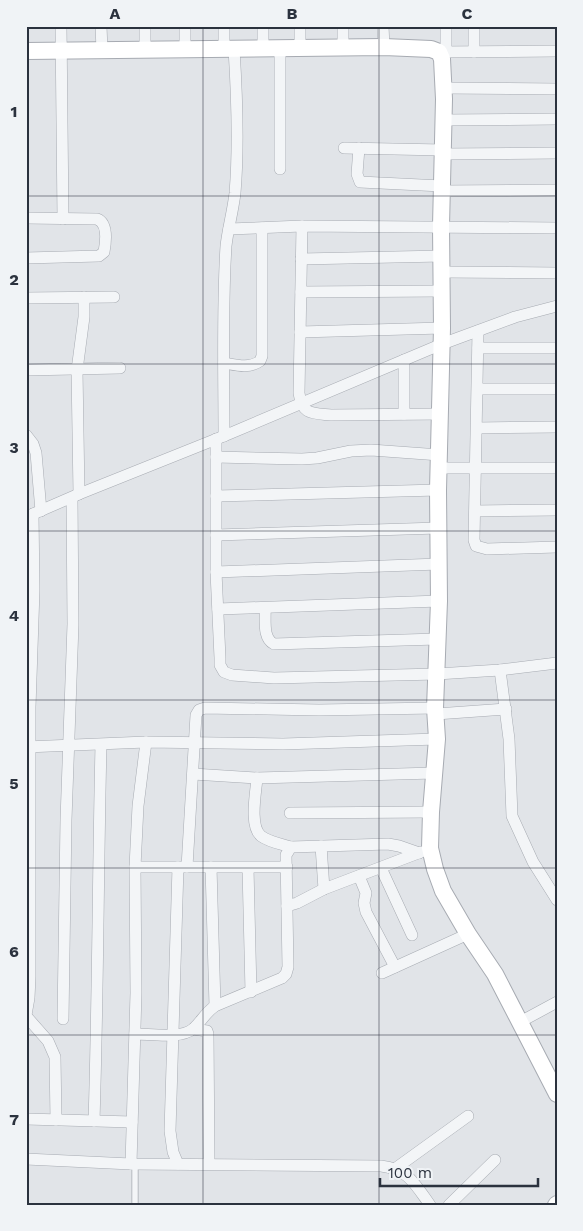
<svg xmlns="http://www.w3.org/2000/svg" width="583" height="1231" font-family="'Work Sans',sans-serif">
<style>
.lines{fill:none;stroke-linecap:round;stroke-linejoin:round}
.lane-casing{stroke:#a7abb2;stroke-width:7}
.street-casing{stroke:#a7abb2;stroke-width:12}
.secondary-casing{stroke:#a7abb2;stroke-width:18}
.lane{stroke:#f3f5f7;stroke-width:5.5}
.street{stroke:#f3f5f7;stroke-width:11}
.secondary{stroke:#fff;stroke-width:16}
.grid{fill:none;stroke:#2b323e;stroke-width:1;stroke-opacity:0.55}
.neatline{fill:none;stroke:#2b323e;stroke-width:2}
.grid-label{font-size:16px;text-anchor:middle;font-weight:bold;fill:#2b323e}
</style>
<rect width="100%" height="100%" fill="#e1e4e8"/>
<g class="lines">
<defs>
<polyline id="lane" points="135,1164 135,1205"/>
<g id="street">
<polyline points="61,26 63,219"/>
<polyline points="101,26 102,50"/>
<polyline points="185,26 185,49"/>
<polyline points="224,26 224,49"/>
<polyline points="263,26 263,48"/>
<polyline points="343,26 343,48"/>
<polyline points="383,26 384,47"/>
<polyline points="474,26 474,52"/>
<polyline points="280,48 280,169"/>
<polyline points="300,48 300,26"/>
<polyline points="145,50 145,26"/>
<polyline points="439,52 557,51"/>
<polyline points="446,52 446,26"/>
<polyline points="443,88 557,89"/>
<polyline points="444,120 557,119"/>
<polyline points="344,148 443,150"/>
<polyline points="359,148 357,174 360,182 442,186"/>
<polyline points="443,154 557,153"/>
<polyline points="442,191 557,190"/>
<path d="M26 218 97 219C108 223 106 241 104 252L99 256 26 258"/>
<path d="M302 226 299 393C302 415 312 413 331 415L441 414"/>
<polyline points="229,229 302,226 557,228"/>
<polyline points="301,259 442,256"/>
<polyline points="442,272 557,273"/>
<polyline points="301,292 442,291"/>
<polyline points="26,298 114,297"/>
<polyline points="478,331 474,540 476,546 487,549 557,547"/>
<polyline points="300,332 442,328"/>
<polyline points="478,348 557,348"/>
<path d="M224 363C236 365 249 369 260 361L262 356V228"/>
<polyline points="26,370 120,368"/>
<polyline points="478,389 557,389"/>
<polyline points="404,414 404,360"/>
<polyline points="477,428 557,427"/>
<polyline points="26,435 33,444 36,453 41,511"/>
<path d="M224 436C224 373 222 309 226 246 228 228 233 211 235 193 239 146 237 96 234 49"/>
<polyline points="216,439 216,572 220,658 220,665 224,672 232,675 274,678 437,674 500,670 557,663"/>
<polyline points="216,457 302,459 317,458 351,451 371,450 440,455"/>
<polyline points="439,468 557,468"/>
<polyline points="79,494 77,370 84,317 84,297"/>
<polyline points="216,496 438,490"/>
<polyline points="475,511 557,510"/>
<polyline points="26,517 79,494 224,436 442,344 515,317 557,306"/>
<polyline points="216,535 438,528"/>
<polyline points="216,572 439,564"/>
<path d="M265 608C266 619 262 638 274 644L437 639"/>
<polyline points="218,609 439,601"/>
<polyline points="500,670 509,739 512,816 533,862 557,900"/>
<polyline points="436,714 506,709"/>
<polyline points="26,747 146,742 283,744 437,739"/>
<polyline points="193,774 257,778 434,773"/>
<path d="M257 778C256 792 249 826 261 836 269 842 281 844 291 847"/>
<polyline points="290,813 431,812"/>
<polyline points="321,846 324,889"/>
<polyline points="135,867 287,867"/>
<polyline points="187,867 196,715 199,710 205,708 319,710 435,708"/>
<polyline points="211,867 215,1006"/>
<polyline points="248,868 251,992"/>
<polyline points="381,868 412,935"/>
<polyline points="359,876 366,893 364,903 366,912 395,967"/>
<polyline points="287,906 297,903 324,889 421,852"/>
<polyline points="382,973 468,934"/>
<polyline points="26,1015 29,998 30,977 30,707 34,590 33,514"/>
<polyline points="26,1016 48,1041 55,1057 56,1120"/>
<polyline points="63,1019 66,820 73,624 72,498"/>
<polyline points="520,1022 557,1002"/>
<polyline points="193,1029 207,1031 208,1034 209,1164"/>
<path d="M135 1034C151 1034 181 1039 193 1029 202 1021 204 1014 215 1006L282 978 286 974 288 967 286 855 291 847 388 844 399 846 419 853"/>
<polyline points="26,1119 132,1122"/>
<path d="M94 1121C98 996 98 870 101 745"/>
<path d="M26 1159 131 1164 381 1166C408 1169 415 1184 430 1205"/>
<polyline points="131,1164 136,993 135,867 138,806 146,742"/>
<polyline points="178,1164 173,1152 170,1131 178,867"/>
<polyline points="396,1168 468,1116"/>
<polyline points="449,1205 495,1160"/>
</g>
<g id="secondary">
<polyline points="26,51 384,47 431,49 439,52 442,59 444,99 441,226 442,328 438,490 439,601 435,708 437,739 431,812 430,848 435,869 443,891 468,934 495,974 557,1094"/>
<polyline points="556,1205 557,1204"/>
</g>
</defs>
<use href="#lane" class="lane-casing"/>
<use href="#street" class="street-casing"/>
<use href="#secondary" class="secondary-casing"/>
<use href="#lane" class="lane"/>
<use href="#street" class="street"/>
<use href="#secondary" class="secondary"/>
</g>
<path class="grid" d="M203 26V1205M379 26V1205M26 196H557M26 364H557M26 531H557M26 700H557M26 868H557M26 1035H557"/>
<rect width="583" height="1231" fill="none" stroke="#f0f3f6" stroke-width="55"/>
<path d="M380 1178v8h158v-8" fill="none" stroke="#2b323e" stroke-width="2.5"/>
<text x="388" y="1178" font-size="15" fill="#2b323e" stroke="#f0f3f6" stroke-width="4" paint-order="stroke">100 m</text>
<rect x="28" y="28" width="528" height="1176" class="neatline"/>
<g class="grid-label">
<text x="115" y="19">A</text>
<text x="292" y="19">B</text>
<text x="467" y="19">C</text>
<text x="14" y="117">1</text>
<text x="14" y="285">2</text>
<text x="14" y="453">3</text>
<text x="14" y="621">4</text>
<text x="14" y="789">5</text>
<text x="14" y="957">6</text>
<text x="14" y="1125">7</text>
</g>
</svg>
